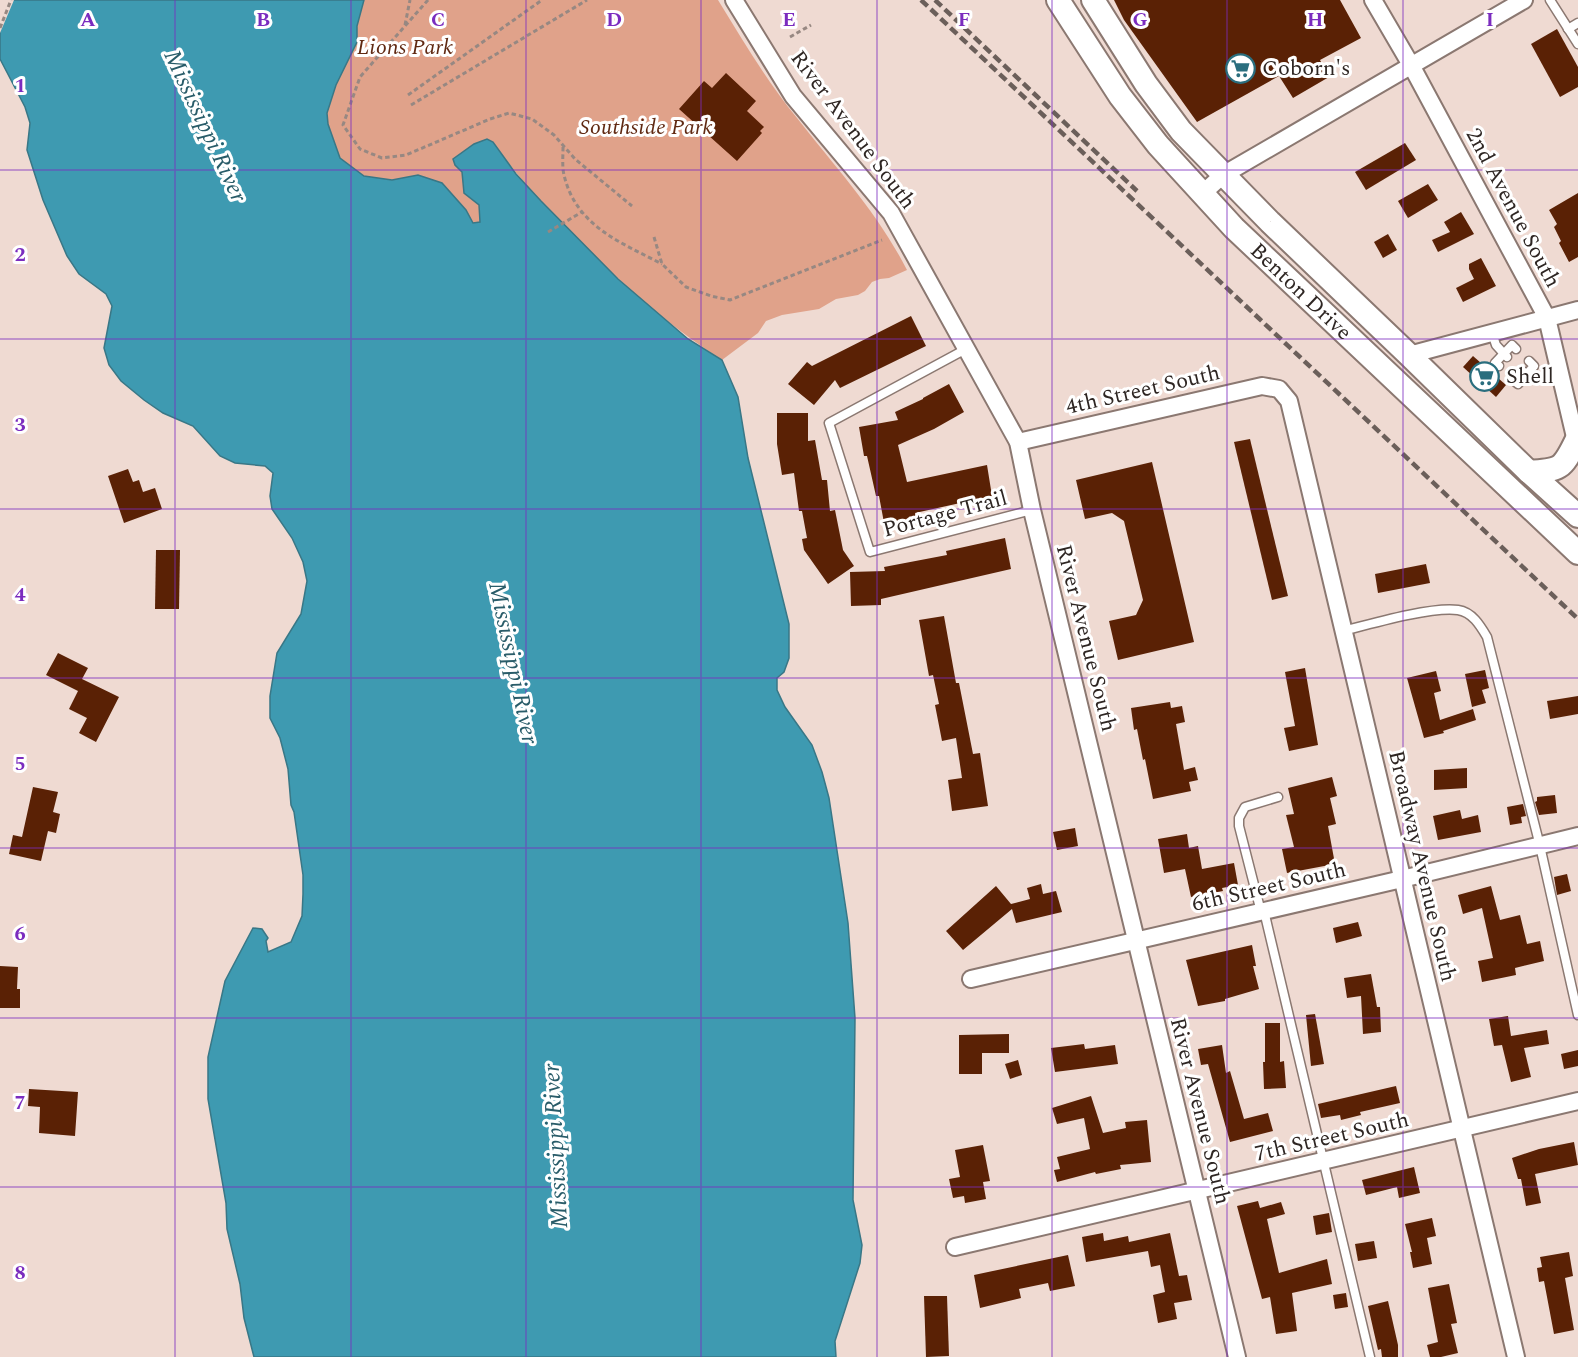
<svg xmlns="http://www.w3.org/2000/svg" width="1578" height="1357" font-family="Spectral,serif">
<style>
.green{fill:#e0a28a}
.water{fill:#3e9ab1;stroke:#397786;stroke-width:1.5}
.pier{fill:#efdad2}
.building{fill:#5a2105}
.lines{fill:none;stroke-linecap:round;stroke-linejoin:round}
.lane-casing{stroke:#8b7871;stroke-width:11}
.street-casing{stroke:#8b7871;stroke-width:20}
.secondary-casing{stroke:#8b7871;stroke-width:26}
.path{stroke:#978882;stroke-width:3;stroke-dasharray:4.5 3;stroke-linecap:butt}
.lane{stroke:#fff;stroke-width:8}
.street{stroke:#fff;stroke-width:16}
.secondary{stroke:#fff;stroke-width:22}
.rail{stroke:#6b5f5a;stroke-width:4.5;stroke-dasharray:9 4.5;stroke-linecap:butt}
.grid{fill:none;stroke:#7b2cbf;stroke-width:1.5;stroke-opacity:0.55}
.labels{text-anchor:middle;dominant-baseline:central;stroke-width:6;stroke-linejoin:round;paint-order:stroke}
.park-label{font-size:22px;font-style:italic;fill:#602912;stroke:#fff}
.poi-label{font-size:22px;fill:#2e2623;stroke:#fff;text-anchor:start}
.street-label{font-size:22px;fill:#2e2623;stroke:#fff}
.water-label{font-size:24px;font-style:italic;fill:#295c69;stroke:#fff}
.grid-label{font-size:20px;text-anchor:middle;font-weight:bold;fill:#7b2cbf;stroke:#fff;stroke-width:6;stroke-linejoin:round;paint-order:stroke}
</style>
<rect width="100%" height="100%" fill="#efdad2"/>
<path class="green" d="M364 0H718C743 41 767 81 797 118 836 168 878 213 907 270L889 278 880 279 872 282 865 291 858 295 836 299 819 309 782 315 766 321 758 333 722 360C667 325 620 282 574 236 545 206 517 177 493 142L455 165 462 172 464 193 479 205 480 222 472 223 466 210 442 183 418 175 392 180 364 176 340 158 328 124 327 113 336 85 357 42V26Z"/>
<polygon class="water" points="0,0 364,0 357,26 357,42 336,85 327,113 328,124 340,158 364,176 392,180 418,175 442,183 466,210 473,223 480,222 479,205 464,193 462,172 455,165 453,159 474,144 487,139 493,142 516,174 541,201 618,279 688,339 722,360 738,397 748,458 789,624 789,658 784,672 777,678 777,690 785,707 812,745 822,772 829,798 848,923 855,1018 853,1200 862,1245 860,1263 835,1341 836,1357 254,1357 244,1318 240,1284 227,1229 226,1203 208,1099 208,1057 225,981 253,928 262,929 268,938 266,941 268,952 291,942 302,916 303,894 303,875 294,812 291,805 288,769 280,738 270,718 270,696 277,653 301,614 307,581 303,562 292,538 272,509 270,496 273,473 265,466 235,463 220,456 193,426 163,413 144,400 121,381 109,365 104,348 112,306 106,294 79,274 67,256 43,200 27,150 30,123 25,107 0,59"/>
<polygon class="pier" points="0,0 14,0 0,33"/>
<g class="building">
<polygon points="1114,0 1340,0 1361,38 1320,60 1329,77 1293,98 1279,76 1197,122 1124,20"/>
<polygon points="1557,29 1578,67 1578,87 1560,97 1531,44"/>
<polygon points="726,73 756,101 747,111 764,127 760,131 762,133 737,161 679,109 704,81 712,88"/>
<polygon points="1405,143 1416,160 1366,190 1355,172"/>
<polygon points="1428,184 1438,200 1408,218 1398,201"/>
<polygon points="1578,193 1578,257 1569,262 1559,243 1561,241 1554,227 1557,224 1549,210"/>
<polygon points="1461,212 1474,234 1438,252 1432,240 1450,232 1444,222"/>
<polygon points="1388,234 1397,250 1383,258 1374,242"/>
<polygon points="1481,258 1496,286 1463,302 1456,288 1474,279 1469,269 1469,264"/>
<polygon points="911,316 926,346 840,388 835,380 814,405 788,384 807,362 812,366"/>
<polygon points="1473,356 1506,385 1496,397 1463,367"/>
<polygon points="949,384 964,412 934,429 898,445 907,482 987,465 992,496 915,513 916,521 885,528 879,496 876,496 867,456 864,456 859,427 898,420 895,412 923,399 923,398"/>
<polygon points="777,413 808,413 808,441 815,440 822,480 827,480 830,511 835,510 843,550 854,566 828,584 804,550 802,539 807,538 802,511 799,511 794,473 782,475 777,444"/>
<polygon points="1250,439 1288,596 1272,600 1234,442"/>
<polygon points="1152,462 1194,642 1118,660 1109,621 1136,615 1143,600 1124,521 1112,513 1085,519 1076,480"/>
<polygon points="128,469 133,482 139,480 143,492 155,488 162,509 124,523 108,476"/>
<polygon points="1005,538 1011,569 881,599 881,605 851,606 850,572 885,571 884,567 947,555 946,551"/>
<polygon points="156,550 180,550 179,609 155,609"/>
<polygon points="1426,564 1430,583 1378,593 1375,574"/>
<polygon points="944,616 956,683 959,683 973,754 980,753 988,806 952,811 948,780 962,778 956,738 942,741 935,705 939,704 933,675 929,676 919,620"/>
<polygon points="58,653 88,668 82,679 119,697 96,742 79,733 87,718 69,709 78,691 46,675"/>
<polygon points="1305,668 1318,745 1289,751 1284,728 1295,726 1285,672"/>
<polygon points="1485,670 1489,688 1482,690 1486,703 1472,707 1465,674"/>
<polygon points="1436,671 1441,691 1434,693 1440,720 1473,709 1476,720 1443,731 1444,733 1424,738 1407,678"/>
<polygon points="1578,696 1578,714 1550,719 1547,701"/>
<polygon points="1170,702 1171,708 1182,706 1185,722 1176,724 1184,770 1195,767 1198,780 1189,782 1191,791 1153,799 1145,759 1143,760 1137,729 1134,730 1131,708"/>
<polygon points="1467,768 1467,788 1434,790 1434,770"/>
<polygon points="1332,777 1337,796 1330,798 1336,824 1328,826 1335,864 1287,873 1282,849 1294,847 1286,815 1294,814 1288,788"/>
<polygon points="33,787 58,792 53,812 60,814 56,833 48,831 41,861 9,854 13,835 22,837"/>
<polygon points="1555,795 1557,813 1539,815 1535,802 1537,801 1537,797"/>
<polygon points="1523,804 1526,816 1521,817 1522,823 1510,825 1507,807"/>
<polygon points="1460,810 1462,819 1478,815 1481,832 1438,840 1433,816"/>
<polygon points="1075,828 1078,846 1057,850 1053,832"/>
<polygon points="1187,834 1189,848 1198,846 1202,869 1234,863 1238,885 1222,888 1223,891 1191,897 1185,869 1164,873 1158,839"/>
<polygon points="1567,874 1571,891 1557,895 1554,877"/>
<polygon points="1041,884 1043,894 1056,891 1062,912 1016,923 1012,909 963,950 946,931 996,886 1011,904 1030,899 1027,888"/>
<polygon points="1491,886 1500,920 1520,915 1527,944 1540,941 1544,961 1515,968 1516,975 1482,982 1478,961 1493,958 1482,908 1463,914 1458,895"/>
<polygon points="1358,922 1362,936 1336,943 1333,928"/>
<polygon points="1252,945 1256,966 1253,966 1259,989 1225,999 1225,1001 1198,1006 1186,960"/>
<polygon points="0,966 18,967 17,989 20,989 20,1008 0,1008"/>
<polygon points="1371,974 1377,1007 1380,1007 1381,1032 1363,1034 1361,996 1347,998 1344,978"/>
<polygon points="1315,1014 1324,1064 1311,1066 1306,1015"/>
<polygon points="1508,1016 1511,1036 1547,1030 1549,1044 1524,1048 1531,1077 1511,1082 1502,1045 1494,1046 1489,1019"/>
<polygon points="1265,1023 1280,1023 1280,1062 1284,1061 1286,1088 1264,1089 1263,1062 1265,1062"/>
<polygon points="1009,1034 1009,1053 982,1053 982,1074 959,1074 959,1035"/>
<polygon points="1084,1044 1085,1049 1115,1045 1118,1064 1055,1072 1051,1048"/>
<polygon points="1222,1045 1226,1073 1230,1071 1244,1119 1268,1113 1273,1131 1230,1142 1208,1064 1201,1065 1198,1049"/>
<polygon points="1578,1050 1578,1066 1564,1069 1561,1054"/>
<polygon points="1018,1060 1022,1075 1010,1079 1005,1064"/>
<polygon points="1396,1086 1400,1103 1360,1112 1361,1115 1341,1120 1340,1115 1321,1118 1318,1104"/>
<polygon points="29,1089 78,1092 75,1136 39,1133 40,1107 28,1106"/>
<polygon points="1091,1096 1103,1133 1126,1128 1125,1122 1147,1120 1151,1162 1120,1165 1121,1169 1096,1174 1095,1172 1057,1182 1054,1170 1060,1169 1057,1157 1090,1149 1084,1118 1057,1124 1052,1108"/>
<polygon points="1574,1142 1578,1165 1535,1174 1541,1203 1526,1206 1521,1179 1518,1179 1512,1158 1539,1149"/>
<polygon points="983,1145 990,1181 983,1182 986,1199 965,1203 964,1196 953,1198 949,1179 960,1177 955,1150"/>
<polygon points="1414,1167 1420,1193 1399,1198 1397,1187 1366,1195 1362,1180"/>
<polygon points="1258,1201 1260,1208 1281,1202 1285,1214 1267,1219 1279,1273 1327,1259 1332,1284 1292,1293 1297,1331 1276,1334 1270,1297 1262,1299 1237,1206"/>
<polygon points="1329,1213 1332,1232 1316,1235 1313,1216"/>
<polygon points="1432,1218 1436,1236 1427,1238 1432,1264 1413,1268 1410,1252 1412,1252 1405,1224"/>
<polygon points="1103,1233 1104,1241 1128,1236 1129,1242 1170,1233 1179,1276 1187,1275 1192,1300 1174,1303 1177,1319 1158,1323 1153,1295 1165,1292 1160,1265 1151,1267 1148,1251 1086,1262 1082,1237"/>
<polygon points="1374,1241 1377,1258 1358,1261 1355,1244"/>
<polygon points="1569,1252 1573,1276 1565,1278 1574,1330 1554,1334 1544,1281 1539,1282 1537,1268 1542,1267 1540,1257"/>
<polygon points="1068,1255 1075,1286 1050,1291 1048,1283 1019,1289 1021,1298 980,1308 974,1275"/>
<polygon points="1449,1284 1457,1323 1451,1324 1458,1353 1441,1357 1430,1357 1427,1345 1438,1342 1428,1288"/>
<polygon points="1346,1293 1348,1307 1335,1309 1333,1295"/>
<polygon points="924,1296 947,1296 949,1356 926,1357"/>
<polygon points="1388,1301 1398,1345 1398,1357 1382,1357 1381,1349 1378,1350 1368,1306"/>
</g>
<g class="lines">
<defs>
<g id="lane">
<polyline points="1550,0 1578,44"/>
<polyline points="1568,29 1578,23"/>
<polyline points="1492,333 1496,345 1507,357"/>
<polyline points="966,349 829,423 870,552 1032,510"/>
<polyline points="1499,366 1495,363 1512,345 1516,349"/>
<path d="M1521 370C1534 380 1545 380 1561 377"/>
<polyline points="1512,379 1518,384 1534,366 1529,361"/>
<path d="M1343 631C1370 624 1433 606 1458 610 1472 612 1480 625 1487 637L1540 846 1578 1015"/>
<polyline points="1264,911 1370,1357"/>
<polyline points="1261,912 1239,826 1239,818 1245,807 1278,797"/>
</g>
<g id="street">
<polyline points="734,0 793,96 891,213 1018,442 1032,510 1237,1357"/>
<polyline points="1373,0 1411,65 1547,318 1578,450"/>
<polyline points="1203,193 1223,175 1524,0"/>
<polyline points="1409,355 1578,310"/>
<polyline points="1018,442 1262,386 1279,389 1289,401 1516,1357"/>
<polyline points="971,979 1402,879 1578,836"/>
<polyline points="955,1247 1578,1101"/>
</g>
<g id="secondary">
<path id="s1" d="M1058 0 1120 96 1158 145 1234 228 1578 553"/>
<polyline points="1093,0 1146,84 1181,131 1270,222 1409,355 1529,472 1578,516"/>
<path d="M1529 472C1560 470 1562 470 1576 441"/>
</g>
</defs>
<use href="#lane" class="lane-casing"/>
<use href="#street" class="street-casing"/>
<use href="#secondary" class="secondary-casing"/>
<g class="path">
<polyline points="428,0 360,77 343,125 360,149 382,158 406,155 490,119 509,113 532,119 554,135 575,159 632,206"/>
<polyline points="405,25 410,0"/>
<polyline points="0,28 11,0"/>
<polyline points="790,37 811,25"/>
<polyline points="408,95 542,0"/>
<polyline points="411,105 587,0"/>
<path d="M563 147C563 156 562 167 564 175 576 226 620 242 662 264"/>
<polyline points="548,232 582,212"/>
<polyline points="654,237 662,264 686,287 711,296 730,300 882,240"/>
</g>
<use href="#lane" class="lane"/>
<use href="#street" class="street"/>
<use href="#secondary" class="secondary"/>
<g class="rail">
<polyline points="921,0 1578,619"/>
<polyline points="935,0 1137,191"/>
</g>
</g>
<path class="grid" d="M175 0V1357M351 0V1357M526 0V1357M701 0V1357M877 0V1357M1052 0V1357M1227 0V1357M1403 0V1357M0 170H1578M0 339H1578M0 509H1578M0 678H1578M0 848H1578M0 1018H1578M0 1187H1578"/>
<defs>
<symbol id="supermarket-ring" viewBox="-11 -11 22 22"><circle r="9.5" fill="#fff" stroke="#2a6e7e" stroke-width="1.5"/><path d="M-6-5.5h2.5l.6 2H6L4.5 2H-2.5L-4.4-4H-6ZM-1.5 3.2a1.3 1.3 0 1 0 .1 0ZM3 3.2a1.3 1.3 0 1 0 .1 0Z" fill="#2a6e7e"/></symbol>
</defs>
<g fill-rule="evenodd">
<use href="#supermarket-ring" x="1224" y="52" width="33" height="33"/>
<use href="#supermarket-ring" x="1468" y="360" width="33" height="33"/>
</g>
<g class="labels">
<g class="park-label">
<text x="405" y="47">Lions Park</text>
<text x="646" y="127">Southside Park</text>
</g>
<g class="poi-label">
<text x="1262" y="68">Coborn's</text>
<text x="1506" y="376">Shell</text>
</g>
<g class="street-label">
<text transform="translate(853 130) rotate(53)">River Avenue South</text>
<text transform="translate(1513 208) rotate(62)">2nd Avenue South</text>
<text stroke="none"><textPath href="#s1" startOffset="381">Benton Drive</textPath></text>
<text transform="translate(1143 390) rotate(-13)">4th Street South</text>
<text transform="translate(945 514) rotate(-15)">Portage Trail</text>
<text transform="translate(1086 638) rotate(76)">River Avenue South</text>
<text transform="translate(1422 866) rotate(77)">Broadway Avenue South</text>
<text transform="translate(1269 887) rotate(-13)">6th Street South</text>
<text transform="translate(1200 1111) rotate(76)">River Avenue South</text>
<text transform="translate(1332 1137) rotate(-13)">7th Street South</text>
</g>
<g class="water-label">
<text transform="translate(205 126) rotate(65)">Mississippi River</text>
<text transform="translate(513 663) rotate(78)">Mississippi River</text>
<text transform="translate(556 1146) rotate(-93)">Mississippi River</text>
</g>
</g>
<g class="grid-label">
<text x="88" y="26">A</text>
<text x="263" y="26">B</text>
<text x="438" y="26">C</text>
<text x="614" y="26">D</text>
<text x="789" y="26">E</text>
<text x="964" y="26">F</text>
<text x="1140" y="26">G</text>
<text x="1315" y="26">H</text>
<text x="1490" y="26">I</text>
<text x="20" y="92">1</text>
<text x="20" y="261">2</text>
<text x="20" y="431">3</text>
<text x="20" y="601">4</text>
<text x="20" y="770">5</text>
<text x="20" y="940">6</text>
<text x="20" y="1109">7</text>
<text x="20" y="1279">8</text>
</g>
</svg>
